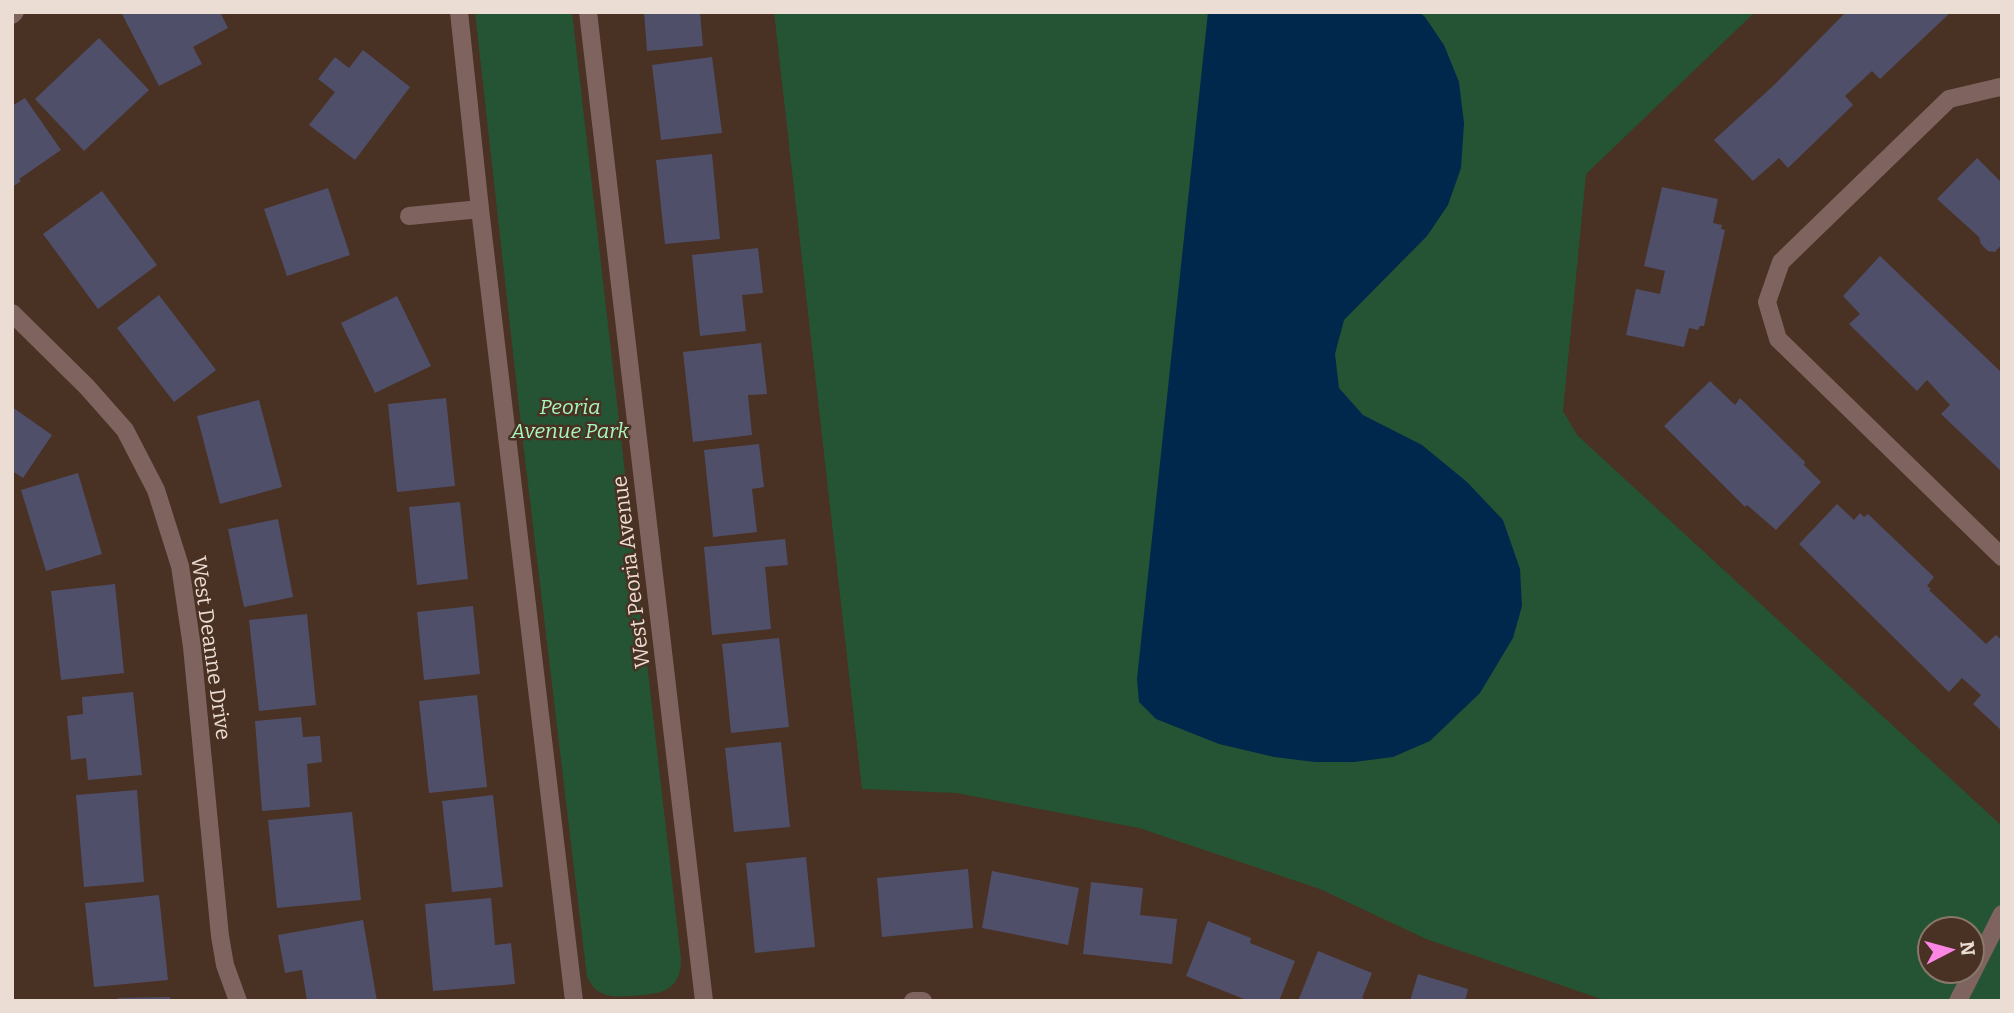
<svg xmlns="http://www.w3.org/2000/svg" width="2014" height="1013" font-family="Bitter,serif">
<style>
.green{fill:#255434;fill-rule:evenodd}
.water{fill:#00284c}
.building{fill:#504f6a}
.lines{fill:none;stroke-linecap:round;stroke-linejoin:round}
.minor{stroke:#7e635f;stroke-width:18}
.tertiary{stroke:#7e635f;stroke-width:18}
.labels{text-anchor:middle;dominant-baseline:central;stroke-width:5;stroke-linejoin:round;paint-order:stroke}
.park-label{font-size:21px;font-style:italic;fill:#a8f5bc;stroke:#493123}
.street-label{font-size:21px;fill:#ecddd4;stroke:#493123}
</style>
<rect width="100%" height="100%" fill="#493123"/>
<g class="green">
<path d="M475 12H572L681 959C681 994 657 994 630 996 620 996 610 998 602 993 594 990 591 984 587 977L523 442Z"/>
<path d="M774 12H1755L1586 174 1563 411 1577 435 2002 826V1001H1607L1426 939 1320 889 1139 828 956 793 862 789ZM1930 929H1972V971H1930Z"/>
</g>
<polygon class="water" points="1208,12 1419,12 1425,17 1444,45 1459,82 1464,123 1461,168 1448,205 1427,236 1344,320 1335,354 1339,388 1363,415 1422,445 1467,482 1503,520 1520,569 1522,606 1513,638 1480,693 1430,741 1393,757 1354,762 1315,762 1274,757 1219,744 1156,719 1139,702 1137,679"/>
<g class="building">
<polygon points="125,12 220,12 228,28 193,47 202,64 159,86 122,14"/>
<polygon points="644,12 700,12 703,46 647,51"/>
<polygon points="1846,12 1951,12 1880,79 1872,71 1845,96 1853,105 1788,168 1779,158 1753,181 1714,140 1773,86"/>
<polygon points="99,38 149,90 84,151 35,99"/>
<polygon points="363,50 410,87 355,160 309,125 335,92 318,79 335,57 349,68"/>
<polygon points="712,57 722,133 661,140 652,65"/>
<polygon points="25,98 61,150 19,179 21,181 12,187 12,106"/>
<polygon points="712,154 720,239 665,244 656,160"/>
<polygon points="1977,158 2000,181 2002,180 2002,244 1995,252 1988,251 1981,244 1979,237 1937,199"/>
<polygon points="1662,187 1718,199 1713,223 1722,225 1721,229 1725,230 1704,326 1700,326 1698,330 1689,328 1684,347 1626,335 1636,289 1660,294 1665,271 1644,266"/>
<polygon points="328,188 350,255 287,276 264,209"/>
<polygon points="102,191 157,265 98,309 43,234"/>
<polygon points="758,248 763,293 742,295 746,331 700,336 692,255"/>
<polygon points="1880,256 2002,373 2002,472 1941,414 1950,405 1927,380 1917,391 1849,324 1860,314 1843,296"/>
<polygon points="159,295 216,370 174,402 117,328"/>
<polygon points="397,296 431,366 375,393 341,323"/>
<polygon points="761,343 767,394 748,395 752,435 693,442 683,352"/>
<polygon points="1710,381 1735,405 1740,398 1805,462 1804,465 1821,482 1776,530 1747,505 1745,507 1664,426"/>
<polygon points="446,398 455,486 397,492 388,404"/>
<polygon points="259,400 282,487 220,504 197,416"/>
<polygon points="12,407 52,435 23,478 12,471"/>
<polygon points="759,444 764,487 752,489 757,532 713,537 704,450"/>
<polygon points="78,473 102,554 46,571 21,490"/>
<polygon points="460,502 468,579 417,585 409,507"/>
<polygon points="1837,504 1854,520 1860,513 1864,517 1868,514 1934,577 1927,586 1931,589 1929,590 1986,644 1996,635 2002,640 2002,731 1973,704 1981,695 1962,678 1949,692 1799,544"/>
<polygon points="278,519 293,597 244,607 228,529"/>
<polygon points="785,539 788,565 765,567 771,629 712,635 704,547"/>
<polygon points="115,584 124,673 61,680 51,591"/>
<polygon points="473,606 480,674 424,680 417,612"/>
<polygon points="307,614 316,705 259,711 249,620"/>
<polygon points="779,638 789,727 731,733 722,644"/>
<polygon points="133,692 142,775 88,780 86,758 71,760 67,716 83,714 82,697"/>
<polygon points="477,695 487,787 429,793 419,701"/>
<polygon points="301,717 303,737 320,736 322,762 307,764 310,807 262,811 255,721"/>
<polygon points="781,742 790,827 734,832 725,748"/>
<polygon points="137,790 144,882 84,887 76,795"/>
<polygon points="493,795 503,887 452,892 442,801"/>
<polygon points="352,812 361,900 277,908 268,820"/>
<polygon points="806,857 815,947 755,953 746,863"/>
<polygon points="968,869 973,928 882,937 877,878"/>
<polygon points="992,871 1079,888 1068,945 982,928"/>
<polygon points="1091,882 1143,888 1140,915 1177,919 1172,964 1083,954"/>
<polygon points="159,895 168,980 94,987 85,903"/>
<polygon points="491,898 495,945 511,943 515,984 433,991 425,904"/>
<polygon points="363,920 377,1001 307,1001 302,970 285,973 278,935"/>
<polygon points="1208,921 1251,938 1250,943 1295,961 1279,1001 1249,1001 1186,976"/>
<polygon points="1318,951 1372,973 1362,998 1369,1001 1298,1001"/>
<polygon points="1418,974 1468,989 1465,1001 1410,1001"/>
<polygon points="170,997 170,1001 118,1001 118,998"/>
</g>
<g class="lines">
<g class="minor">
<polyline points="12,15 15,12"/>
<polyline points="2002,88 2000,87 1949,99 1781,262 1767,302 1778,339 2002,557"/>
<polyline points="409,216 480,209"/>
<polyline points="12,313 87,387 125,430 156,490 180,566 192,647 220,936 225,965 238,1001"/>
<polyline points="913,1001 923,1001"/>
<polyline points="1958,1001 2002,914"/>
</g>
<g class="tertiary">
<polyline points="459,12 480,209 574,1001"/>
<polyline points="588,12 704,1001"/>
</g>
</g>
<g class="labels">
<g class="park-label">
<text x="570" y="407">Peoria<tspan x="570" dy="24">Avenue Park</tspan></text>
</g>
<g class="street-label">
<text transform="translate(631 572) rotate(-97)">West Peoria Avenue</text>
<text transform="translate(211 648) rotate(82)">West Deanne Drive</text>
</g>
</g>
<rect width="2014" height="1013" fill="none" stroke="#ecddd4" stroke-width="28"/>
<g transform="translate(1951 950) rotate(84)"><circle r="33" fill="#493123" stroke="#8a766a" stroke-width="2"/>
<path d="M0-5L12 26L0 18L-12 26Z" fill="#fc86e4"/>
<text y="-10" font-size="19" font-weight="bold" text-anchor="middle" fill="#ecddd4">N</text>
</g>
</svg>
